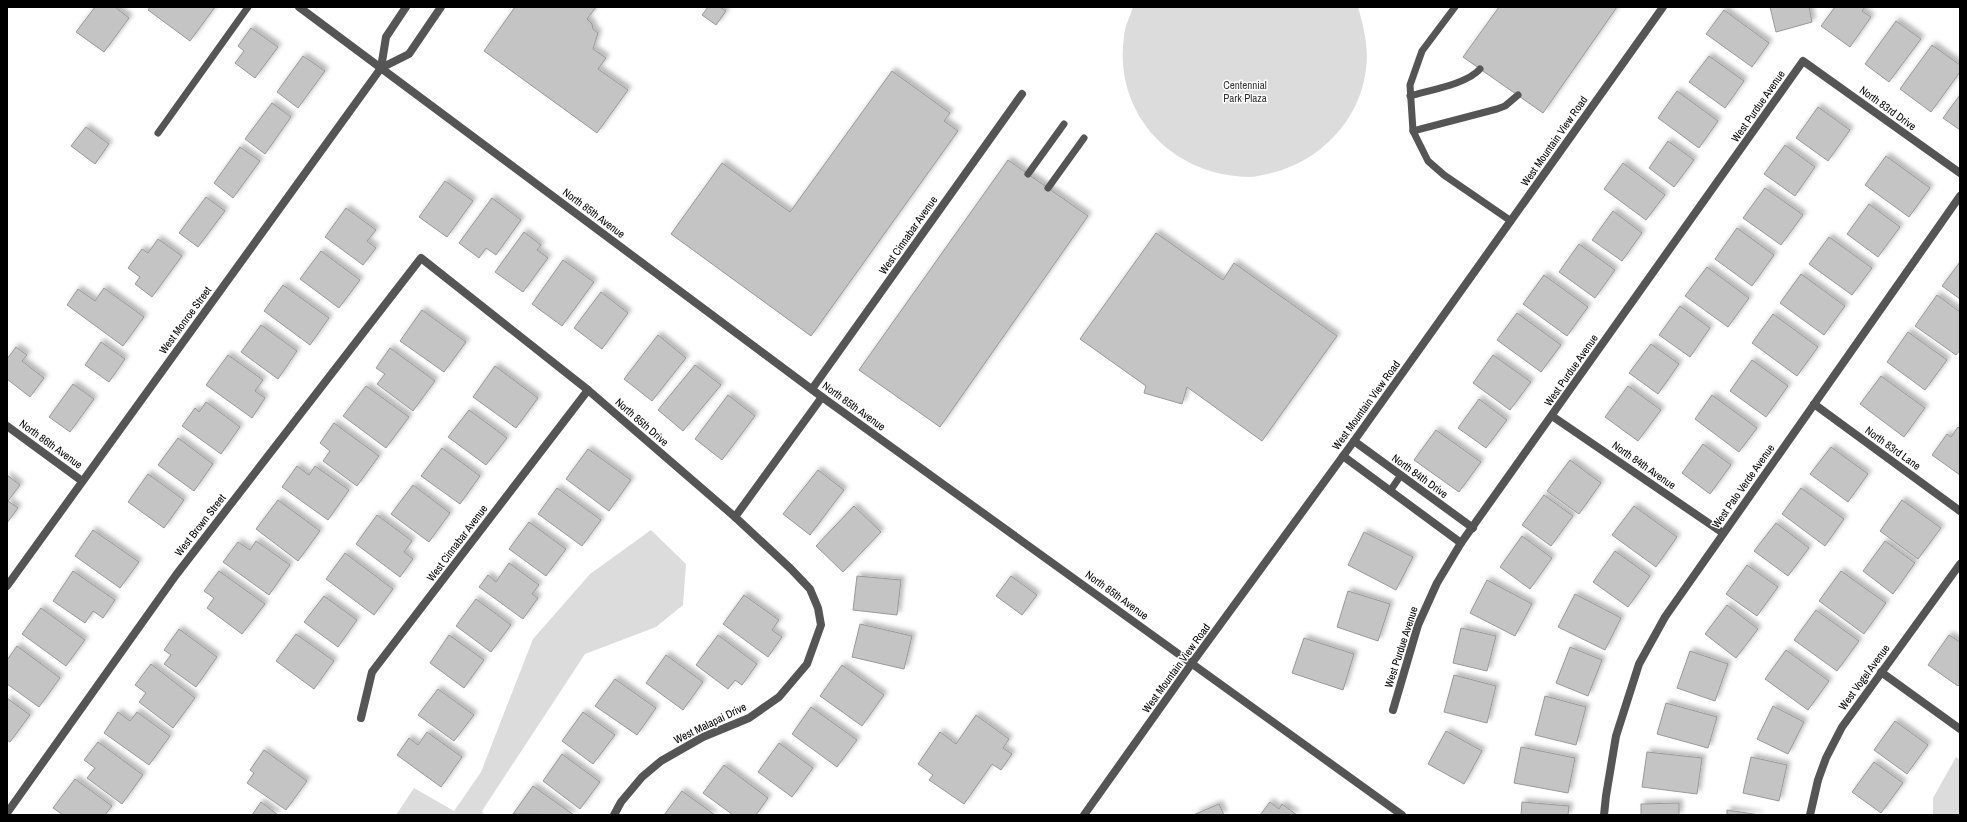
<svg xmlns="http://www.w3.org/2000/svg" width="1967" height="822" font-family="'Archivo Narrow',sans-serif">
<style>
.green{fill:#dcdcdc}
.building{fill:#c4c4c4;stroke:#999;filter:url(#shadow)}
.lines{fill:none;stroke-linecap:round;stroke-linejoin:round}
.service{stroke:#555;stroke-width:7}
.minor{stroke:#555;stroke-width:8}
.tertiary{stroke:#555;stroke-width:8}
.labels{text-anchor:middle;dominant-baseline:central;stroke-width:3;stroke-linejoin:round;paint-order:stroke}
.park-label{font-size:11px;fill:#333;stroke:#fff}
.street-label{font-size:11px;fill:#000;stroke:#fff}
</style>
<defs>
<filter id="shadow"><feDropShadow dx="3.5" dy="-3.5" stdDeviation="2" flood-color="#0004"/></filter>
</defs>
<rect width="100%" height="100%" fill="#fff"/>
<g class="green">
<path d="M1133 7H1358C1364 28 1369 48 1366 69 1360 122 1317 164 1267 174 1261 175 1255 177 1249 177 1172 176 1113 114 1124 36 1125 26 1130 16 1133 7Z"/>
<polygon points="651,530 686,564 683,605 656,627 585,654 482,811 484,815 396,815 414,788 454,811 481,772 533,639 590,574"/>
<polygon points="1956,757 1960,760 1960,815 1933,815 1933,798"/>
</g>
<g class="building">
<polygon points="95,7 115,7 129,18 104,52 76,32"/>
<polygon points="150,7 215,7 190,41 148,10"/>
<polygon points="515,7 596,7 587,19 592,24 593,29 598,33 593,49 606,58 598,69 628,90 597,133 484,51"/>
<polygon points="708,7 720,7 726,11 716,25 702,15"/>
<polygon points="1499,7 1617,7 1543,113 1463,57"/>
<polygon points="1770,7 1809,7 1812,22 1776,32"/>
<polygon points="1835,7 1865,7 1862,11 1871,17 1850,47 1821,26"/>
<polygon points="1724,10 1769,43 1752,67 1706,34"/>
<polygon points="1896,21 1921,39 1889,82 1865,64"/>
<polygon points="251,28 278,47 255,78 235,63 244,51 238,46"/>
<polygon points="1932,45 1960,65 1960,72 1931,112 1900,89"/>
<polygon points="303,56 325,71 298,108 277,92"/>
<polygon points="1709,56 1744,81 1725,108 1689,82"/>
<polygon points="892,71 950,113 944,121 958,131 811,336 671,234 722,163 790,212"/>
<polygon points="1677,91 1718,121 1699,148 1658,118"/>
<polygon points="1960,95 1960,130 1943,118"/>
<polygon points="272,103 291,117 265,154 245,139"/>
<polygon points="1818,107 1850,130 1828,161 1796,138"/>
<polygon points="86,127 109,144 95,164 71,146"/>
<polygon points="1668,141 1694,160 1674,187 1649,168"/>
<polygon points="1785,145 1815,167 1795,196 1764,174"/>
<polygon points="240,147 260,161 233,198 214,183"/>
<polygon points="1886,156 1930,188 1909,217 1865,185"/>
<polygon points="1008,160 1088,216 940,427 859,370"/>
<polygon points="1623,163 1665,195 1646,220 1604,189"/>
<polygon points="445,181 473,201 447,237 419,217"/>
<polygon points="1765,188 1803,215 1781,245 1743,218"/>
<polygon points="206,197 225,211 198,247 179,233"/>
<polygon points="492,198 521,220 496,255 486,248 479,258 459,243"/>
<polygon points="1869,204 1900,227 1878,257 1847,234"/>
<polygon points="346,208 376,230 367,241 376,248 363,265 325,237"/>
<polygon points="1613,211 1642,233 1622,261 1592,240"/>
<polygon points="1737,228 1774,255 1752,286 1715,259"/>
<polygon points="524,232 541,245 537,250 548,258 523,292 495,272"/>
<polygon points="1156,233 1223,280 1234,263 1337,336 1262,441 1187,387 1182,404 1144,393 1146,386 1080,339"/>
<polygon points="1829,237 1872,268 1852,295 1809,264"/>
<polygon points="158,239 182,256 152,297 135,284 140,277 128,268 142,249 148,253"/>
<polygon points="1579,244 1615,270 1595,298 1559,272"/>
<polygon points="321,251 360,280 339,308 300,279"/>
<polygon points="563,260 594,282 562,326 532,304"/>
<polygon points="1960,262 1960,299 1942,286"/>
<polygon points="1707,267 1749,298 1728,327 1685,296"/>
<polygon points="1801,274 1845,306 1824,335 1780,303"/>
<polygon points="1544,275 1588,307 1567,336 1523,304"/>
<polygon points="283,285 329,318 310,345 264,311"/>
<polygon points="104,288 144,317 123,346 67,305 78,289 95,301"/>
<polygon points="601,292 628,313 602,349 574,328"/>
<polygon points="1937,295 1960,312 1960,350 1956,355 1915,326"/>
<polygon points="1680,306 1710,328 1690,357 1659,335"/>
<polygon points="422,310 466,342 444,372 400,341"/>
<polygon points="1517,313 1561,345 1541,372 1497,340"/>
<polygon points="1773,314 1818,347 1797,376 1752,343"/>
<polygon points="261,325 297,351 278,379 241,352"/>
<polygon points="1908,332 1947,360 1925,390 1887,362"/>
<polygon points="658,335 686,358 652,401 624,379"/>
<polygon points="101,342 125,359 109,382 85,365"/>
<polygon points="1651,344 1679,364 1658,394 1629,373"/>
<polygon points="16,347 27,355 22,361 44,378 30,397 7,379 7,359"/>
<polygon points="390,348 435,381 413,411 377,384 385,374 376,368"/>
<polygon points="228,355 263,380 255,391 265,398 252,418 206,385"/>
<polygon points="1493,355 1531,382 1510,410 1473,383"/>
<polygon points="1752,360 1788,386 1766,417 1730,391"/>
<polygon points="695,365 721,385 683,431 658,410"/>
<polygon points="495,366 538,398 516,428 473,397"/>
<polygon points="1881,376 1925,408 1904,437 1860,404"/>
<polygon points="73,384 94,399 70,432 49,417"/>
<polygon points="366,386 409,417 386,448 343,416"/>
<polygon points="1628,386 1661,410 1638,441 1605,417"/>
<polygon points="728,395 755,416 722,460 695,439"/>
<polygon points="1712,395 1757,428 1739,452 1695,419"/>
<polygon points="1479,399 1507,420 1486,448 1458,428"/>
<polygon points="206,402 240,427 221,454 182,426 195,408 199,412"/>
<polygon points="469,410 507,438 486,465 448,437"/>
<polygon points="334,423 379,456 357,486 323,461 330,451 320,443"/>
<polygon points="1958,427 1960,429 1960,475 1932,455 1947,434 1951,437"/>
<polygon points="1436,430 1481,462 1459,492 1414,460"/>
<polygon points="178,438 213,464 194,491 158,465"/>
<polygon points="1703,444 1731,465 1710,494 1682,473"/>
<polygon points="1831,447 1868,474 1848,502 1810,474"/>
<polygon points="442,448 480,476 460,504 421,476"/>
<polygon points="588,449 631,480 609,511 566,479"/>
<polygon points="1570,460 1601,483 1579,514 1547,491"/>
<polygon points="297,466 309,475 315,466 349,490 328,520 282,487"/>
<polygon points="818,470 844,490 810,535 783,514"/>
<polygon points="148,474 184,500 164,528 128,502"/>
<polygon points="7,475 20,485 8,501 18,508 7,523"/>
<polygon points="413,485 450,513 429,542 391,514"/>
<polygon points="557,488 601,520 582,546 538,514"/>
<polygon points="1801,488 1844,519 1825,546 1782,514"/>
<polygon points="1544,495 1573,516 1551,546 1522,525"/>
<polygon points="278,500 320,531 298,561 256,529"/>
<polygon points="1902,500 1941,528 1918,559 1880,531"/>
<polygon points="854,506 881,532 843,572 816,546"/>
<polygon points="1634,506 1677,537 1656,567 1612,535"/>
<polygon points="377,515 412,541 404,552 413,559 400,577 356,544"/>
<polygon points="529,522 566,549 546,576 509,549"/>
<polygon points="1776,523 1809,548 1788,576 1754,551"/>
<polygon points="93,530 139,562 120,588 75,556"/>
<polygon points="1364,532 1413,557 1396,590 1348,565"/>
<polygon points="1522,536 1552,558 1530,589 1500,567"/>
<polygon points="256,541 290,565 269,595 223,562 238,542 250,550"/>
<polygon points="1885,541 1915,563 1893,594 1863,571"/>
<polygon points="1615,551 1650,576 1628,607 1593,582"/>
<polygon points="345,553 393,589 374,615 326,579"/>
<polygon points="509,563 539,585 532,594 538,598 523,619 479,587 488,575 496,582"/>
<polygon points="1747,565 1778,587 1757,616 1726,594"/>
<polygon points="73,571 115,600 103,618 93,611 85,623 53,601"/>
<polygon points="219,571 265,604 242,634 207,608 214,598 204,591"/>
<polygon points="1841,571 1886,603 1864,634 1819,601"/>
<polygon points="857,576 901,580 897,615 853,610"/>
<polygon points="1011,576 1037,595 1022,615 996,596"/>
<polygon points="1487,580 1532,604 1515,636 1470,613"/>
<polygon points="1348,591 1390,604 1378,641 1337,627"/>
<polygon points="1575,594 1621,618 1605,650 1558,627"/>
<polygon points="744,595 779,620 772,630 782,637 768,657 723,624"/>
<polygon points="324,596 357,620 338,647 304,622"/>
<polygon points="476,599 511,625 491,652 456,626"/>
<polygon points="1727,605 1758,629 1736,658 1705,634"/>
<polygon points="41,608 85,640 66,666 22,634"/>
<polygon points="1816,610 1859,641 1837,671 1794,640"/>
<polygon points="860,624 912,636 904,669 852,657"/>
<polygon points="1461,628 1496,636 1487,671 1453,663"/>
<polygon points="179,629 217,657 196,687 164,664 171,655 164,650"/>
<polygon points="296,634 334,661 314,689 276,661"/>
<polygon points="449,635 484,660 464,688 430,663"/>
<polygon points="718,635 757,664 742,685 735,680 728,689 696,665"/>
<polygon points="1949,635 1960,642 1960,684 1958,686 1928,665"/>
<polygon points="1304,638 1354,654 1343,690 1292,673"/>
<polygon points="17,646 60,678 39,707 7,684 7,660"/>
<polygon points="1570,647 1602,660 1588,696 1556,683"/>
<polygon points="1786,650 1829,681 1808,710 1765,679"/>
<polygon points="1690,651 1728,664 1715,701 1677,688"/>
<polygon points="666,655 703,682 683,710 646,683"/>
<polygon points="151,664 195,698 173,728 139,702 146,693 135,685"/>
<polygon points="842,665 884,695 862,726 820,696"/>
<polygon points="1454,675 1496,686 1487,723 1444,712"/>
<polygon points="615,679 656,708 637,735 595,706"/>
<polygon points="438,689 474,715 454,741 418,715"/>
<polygon points="1545,696 1586,707 1576,745 1535,735"/>
<polygon points="7,698 30,715 10,742 7,740"/>
<polygon points="1666,703 1717,717 1708,748 1657,734"/>
<polygon points="1773,706 1804,722 1788,754 1757,739"/>
<polygon points="811,707 857,740 837,767 792,734"/>
<polygon points="118,712 130,721 137,712 170,736 149,765 104,733"/>
<polygon points="583,712 615,735 593,764 562,741"/>
<polygon points="976,715 1009,739 1003,748 1012,754 1001,770 992,764 964,804 929,780 933,775 918,764 940,732 956,744"/>
<polygon points="1895,721 1928,745 1907,774 1874,750"/>
<polygon points="1446,731 1482,751 1464,784 1428,764"/>
<polygon points="427,732 462,757 441,787 397,755 409,738 418,745"/>
<polygon points="98,742 143,775 122,804 87,778 95,768 84,760"/>
<polygon points="779,743 813,768 792,797 758,772"/>
<polygon points="1521,747 1575,758 1568,793 1514,783"/>
<polygon points="264,750 307,781 286,810 247,783 254,773 250,770"/>
<polygon points="1647,752 1702,758 1697,794 1642,787"/>
<polygon points="562,754 600,782 580,809 543,781"/>
<polygon points="1751,757 1787,765 1779,801 1743,793"/>
<polygon points="1874,762 1903,783 1881,813 1852,792"/>
<polygon points="724,765 768,798 756,815 733,815 703,793"/>
<polygon points="75,779 112,806 105,815 63,815 53,808"/>
<polygon points="533,786 574,815 513,814"/>
<polygon points="682,791 715,815 664,815"/>
<polygon points="261,802 278,815 252,815"/>
<polygon points="1270,802 1279,809 1282,804 1297,815 1260,815"/>
<polygon points="1522,802 1569,806 1568,815 1521,815"/>
<polygon points="1679,803 1679,815 1641,815 1641,804"/>
<polygon points="1219,804 1224,815 1193,815"/>
<polygon points="1727,810 1760,815 1727,815"/>
</g>
<g class="lines">
<g class="service">
<polyline points="1455,7 1422,51 1410,85 1413,131 1428,161 1444,175 1511,221"/>
<path d="M1410 96C1430 90 1467 84 1480 69"/>
<polyline points="1413,131 1497,109 1505,106 1518,95"/>
<polyline points="158,133 248,7"/>
<polyline points="1028,174 1064,124"/>
<polyline points="1048,188 1084,138"/>
<polyline points="1390,491 1401,475"/>
</g>
<g class="minor">
<polyline points="812,389 1022,94"/>
<polyline points="1814,404 1960,511"/>
<polyline points="1552,416 1723,533"/>
<polyline points="7,426 82,481"/>
<polyline points="1354,441 1473,528"/>
<polyline points="1343,456 1461,543"/>
<polyline points="735,517 822,397"/>
<polyline points="1881,672 1960,729"/>
<polyline points="1393,710 1418,625 1437,583 1461,543 1803,61 1960,173"/>
<polyline points="361,718 372,672 588,390"/>
<polyline points="7,813 176,575 421,258 588,390 735,517 791,569 810,589 818,608 821,625 807,664 779,697 749,718 703,737 661,761 642,777 621,802 614,815"/>
<polyline points="1604,815 1606,796 1616,736 1639,664 1665,617 1960,196"/>
<polyline points="1810,815 1818,780 1826,758 1842,727 1960,564"/>
</g>
<g class="tertiary">
<polyline points="299,7 822,397 1402,815"/>
<polyline points="381,68 409,54 441,7"/>
<polyline points="7,586 381,68 386,37 406,7"/>
<polyline points="1084,815 1192,663 1354,441 1663,7"/>
</g>
</g>
<g class="labels">
<g class="park-label">
<text x="1245" y="85">Centennial<tspan x="1245" dy="13">Park Plaza</tspan></text>
</g>
<g class="street-label">
<text transform="translate(1758 106) rotate(-55)">West Purdue Avenue</text>
<text transform="translate(1888 108) rotate(36)">North 83rd Drive</text>
<text transform="translate(1554 141) rotate(-55)">West Mountain View Road</text>
<text transform="translate(594 213) rotate(37)">North 85th Avenue</text>
<text transform="translate(908 235) rotate(-55)">West Cinnabar Avenue</text>
<text transform="translate(185 320) rotate(-54)">West Monroe Street</text>
<text transform="translate(1571 370) rotate(-55)">West Purdue Avenue</text>
<text transform="translate(1366 405) rotate(-54)">West Mountain View Road</text>
<text transform="translate(854 406) rotate(36)">North 85th Avenue</text>
<text transform="translate(642 422) rotate(41)">North 85th Drive</text>
<text transform="translate(51 444) rotate(36)">North 86th Avenue</text>
<text transform="translate(1893 448) rotate(36)">North 83rd Lane</text>
<text transform="translate(1644 465) rotate(35)">North 84th Avenue</text>
<text transform="translate(1420 476) rotate(36)">North 84th Drive</text>
<text transform="translate(1743 486) rotate(-55)">West Palo Verde Avenue</text>
<text transform="translate(200 525) rotate(-52)">West Brown Street</text>
<text transform="translate(457 543) rotate(-53)">West Cinnabar Avenue</text>
<text transform="translate(1117 595) rotate(36)">North 85th Avenue</text>
<text transform="translate(1401 647) rotate(-72)">West Purdue Avenue</text>
<text transform="translate(1176 668) rotate(-54)">West Mountain View Road</text>
<text transform="translate(1864 677) rotate(-54)">West Vogel Avenue</text>
<text transform="translate(710 723) rotate(-26)">West Malapai Drive</text>
</g>
</g>
<rect width="1967" height="822" fill="none" stroke="#000000" stroke-width="16"/>
</svg>
